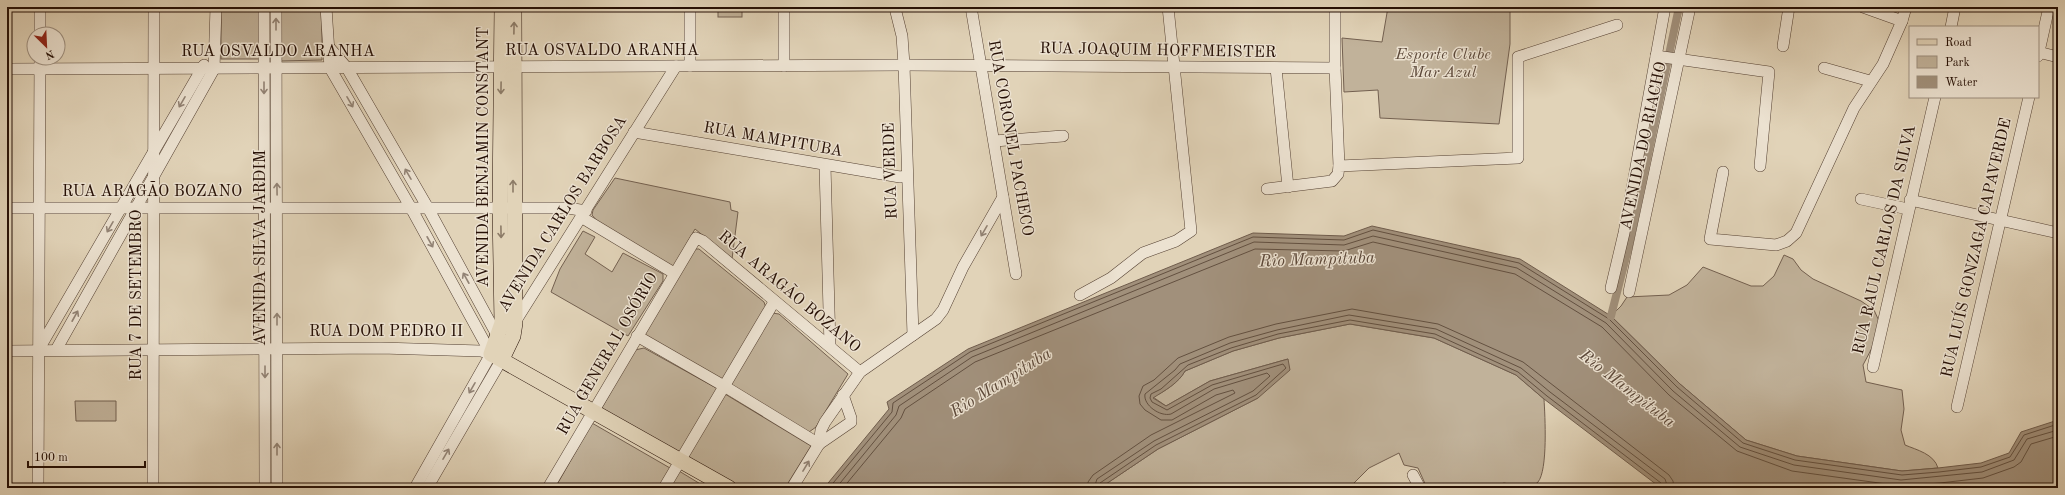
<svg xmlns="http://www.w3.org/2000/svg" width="2065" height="495" font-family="'Old Standard TT',serif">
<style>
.green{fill:#c1b29a;stroke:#736050}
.water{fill:#a1907b;stroke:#6f5c4c}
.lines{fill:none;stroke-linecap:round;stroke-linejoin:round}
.shore{stroke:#635040;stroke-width:1}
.canal{stroke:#a1907b;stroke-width:8}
.minor-casing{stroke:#544032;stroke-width:12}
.major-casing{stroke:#250f05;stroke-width:16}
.minor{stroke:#ece2d1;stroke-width:11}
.major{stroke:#e1d3b8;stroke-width:15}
.oneway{stroke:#928375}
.oneway2{stroke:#8c7b67}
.labels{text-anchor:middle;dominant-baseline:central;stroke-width:3;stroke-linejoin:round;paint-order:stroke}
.street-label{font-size:16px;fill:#250f05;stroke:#ece2d1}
.park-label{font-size:16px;font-style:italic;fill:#5c4839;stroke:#ece2d1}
.water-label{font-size:17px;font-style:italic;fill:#5d493a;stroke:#ece2d1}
</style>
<rect width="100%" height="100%" fill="#e1d3b8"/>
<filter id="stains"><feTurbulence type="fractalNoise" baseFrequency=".005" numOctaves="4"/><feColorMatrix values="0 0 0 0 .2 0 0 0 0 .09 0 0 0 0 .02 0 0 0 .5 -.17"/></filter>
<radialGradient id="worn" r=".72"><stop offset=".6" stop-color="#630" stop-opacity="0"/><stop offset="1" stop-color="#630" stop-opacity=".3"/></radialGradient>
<g class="green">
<rect x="221" y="7" width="40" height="52"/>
<polygon points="279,7 322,7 322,60 280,61"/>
<rect x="718" y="7" width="24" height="10"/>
<polygon points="1388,7 1510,7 1510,44 1499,124 1380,118 1378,90 1344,92 1342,38 1382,42"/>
<polygon points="615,178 730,202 731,210 738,212 732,259 695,229 674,266 667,268 597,221 592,215 593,210"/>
<polygon points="583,231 595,237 585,254 612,272 623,253 663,274 663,281 628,336 551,292 560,269"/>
<polygon points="693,249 699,249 764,302 766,308 722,382 644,335"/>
<path d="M1784 255 1793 259 1801 270 1813 279 1861 301 1874 310 1879 321 1873 346 1863 365 1866 382 1902 390 1904 409 1901 430 1905 445C1917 450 1934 454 1938 468L1902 471 1797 456 1746 440 1680 384 1611 316 1621 306 1627 297 1669 295 1687 285 1703 267 1751 286H1763L1774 276Z"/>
<polygon points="772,313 779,314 848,374 816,427 809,432 730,386"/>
<path d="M1350 324 1434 338 1516 375 1544 399C1545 416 1548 470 1538 482 1535 485 1532 486 1528 488L1504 483 1488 488H1427L1418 468 1404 465 1399 453 1369 468 1349 488H1100L1158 449 1258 398 1288 359 1210 381 1166 406 1153 397C1164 392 1179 382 1185 371L1233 351 1279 338Z"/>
<polygon points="644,348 718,389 679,456 600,411 635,350"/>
<polygon points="725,394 811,446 785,488 733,488 685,459"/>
<polygon points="75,401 116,401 116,421 76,421"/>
<polygon points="592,423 670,468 658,488 555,488"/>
<polygon points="679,471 707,488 669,488"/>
</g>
<path class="water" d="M1372 226 1520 259 1611 316 1680 384 1746 440 1797 456 1902 471 1938 468 1981 463 2009 453 2021 432 2058 420V488H1661L1544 399 1516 375 1434 338 1350 324 1279 338 1233 351 1185 371C1179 383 1164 391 1153 398L1166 406 1210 381 1288 359 1290 370 1258 398 1158 449 1100 488H824L889 409 887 402 968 349 1253 233 1344 236Z"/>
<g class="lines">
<g class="shore">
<polyline points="829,488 892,412 893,403 970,352 1253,237 1344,240 1373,230 1519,263 1609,319 1677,387 1743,443 1795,460 1902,475 1939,472 1981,467 2010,457 2024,435 2058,424"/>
<polyline points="836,488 896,415 899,406 972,357 1254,242 1344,245 1373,236 1517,268 1606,323 1673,391 1740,447 1794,465 1901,480 1982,472 2014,460 2027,439 2058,430"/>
<polyline points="843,488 901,418 905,409 975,362 1255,249 1344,251 1373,242 1515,274 1602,327 1669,395 1737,451 1792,471 1901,486 1940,483 1983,478 2014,467 2021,462 2031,444 2058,436"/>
<polyline points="1088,488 1088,482 1093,475 1151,435 1235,393 1233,390 1216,395 1172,420 1161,420 1145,410 1140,404 1139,396 1143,386 1154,380 1178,358 1229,337 1276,324 1352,309 1438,324 1523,362 1669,475 1673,481 1674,488"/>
<path d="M1094 488 1097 479 1154 441 1253 391 1270 376 1267 373 1214 389 1171 414C1160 417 1143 405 1145 394L1175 370 1180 364 1230 343 1277 330 1349 315 1436 329 1521 368 1550 392 1665 479 1668 488"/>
<polyline points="1099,488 1100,483 1156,445 1256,395 1286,368 1283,364 1212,385 1167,410 1152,402 1150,398 1151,394 1161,389 1188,365 1231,348 1278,334 1350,320 1435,334 1518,372 1547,396 1661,483 1663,488"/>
</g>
<polyline class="canal" points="1611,316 1629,245 1679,7"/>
<defs>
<g id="minor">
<polyline points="40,7 40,34"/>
<polyline points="264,7 265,488"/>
<polyline points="276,7 277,488"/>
<polyline points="326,7 330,68 411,208 491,354"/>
<polyline points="690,7 690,66"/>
<polyline points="971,7 1016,274"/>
<polyline points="1335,7 1335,68 1339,166"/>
<polyline points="1863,7 1902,21"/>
<polyline points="895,8 902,36 904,65 913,335"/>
<polyline points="1951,27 1955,7"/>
<polyline points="328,46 347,68 428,208 498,337"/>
<polyline points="1783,46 1789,7"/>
<polyline points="2038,52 2058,57"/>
<polyline points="1656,56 1769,72 1760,166"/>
<polyline points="2038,56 2049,7"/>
<polyline points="784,66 784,7"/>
<polyline points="1276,68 1288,187"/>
<polyline points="1824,68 1870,81"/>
<polyline points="7,69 904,65 1335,68"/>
<polyline points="634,132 900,177 907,176"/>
<polyline points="994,141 1063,136"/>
<polyline points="825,166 830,346"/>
<polyline points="1723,172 1710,239 1776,245 1787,241 1796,233 1854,108 1883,64 1902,21 1906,7"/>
<polyline points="1267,189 1332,181 1338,174 1339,166 1518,158 1518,57 1617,25"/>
<polyline points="1861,199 1908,209"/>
<polyline points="1910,200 2058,233"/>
<polyline points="7,208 568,208 586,211"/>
<polyline points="581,217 674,273"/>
<polyline points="1611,288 1624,233 1665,7"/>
<polyline points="1629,292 1690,7"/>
<polyline points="1080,295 1111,278 1143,253 1176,241 1191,231 1168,7"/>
<polyline points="515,322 676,66"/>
<polyline points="637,336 724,386 819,444"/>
<polyline points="39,349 204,65"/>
<polyline points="56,350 214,69 216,7"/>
<polyline points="7,351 381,348 481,351 491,354"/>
<polyline points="1873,367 1935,97"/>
<polyline points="1957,407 2029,97"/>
<polyline points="819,444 851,422 851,418 843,395"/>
<polyline points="1413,475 1420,488"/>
<polyline points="38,488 40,58"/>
<polyline points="153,488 154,7"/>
<polyline points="415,488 491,354"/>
<polyline points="427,488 502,359"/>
<polyline points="548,488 696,238 703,241 860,372"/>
<polyline points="664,488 774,302"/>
<polyline points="792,488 819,444 821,430 825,422 860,372 936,319 943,310 963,267 1003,197"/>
</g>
<g id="major">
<polyline points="502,7 500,208 502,323 491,354 729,488"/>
<polyline points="502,359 513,336 515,323 514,7"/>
</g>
</defs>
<use href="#minor" class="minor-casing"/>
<use href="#major" class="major-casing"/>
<use href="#minor" class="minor"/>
<use href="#major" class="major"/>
</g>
<defs><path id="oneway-shaft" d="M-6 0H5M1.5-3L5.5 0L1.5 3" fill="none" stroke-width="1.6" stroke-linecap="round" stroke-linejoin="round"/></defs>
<g class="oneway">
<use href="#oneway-shaft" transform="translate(276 24) rotate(-90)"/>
<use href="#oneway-shaft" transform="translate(264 88) rotate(90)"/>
<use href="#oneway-shaft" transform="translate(182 102) rotate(120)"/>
<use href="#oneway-shaft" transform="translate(350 102) rotate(60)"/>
<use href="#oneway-shaft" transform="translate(408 174) rotate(-120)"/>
<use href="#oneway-shaft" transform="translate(277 189) rotate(-91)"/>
<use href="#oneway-shaft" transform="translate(110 227) rotate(120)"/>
<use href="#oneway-shaft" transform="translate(984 231) rotate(120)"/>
<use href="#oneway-shaft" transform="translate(430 242) rotate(61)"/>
<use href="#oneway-shaft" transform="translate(466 278) rotate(-119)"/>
<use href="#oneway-shaft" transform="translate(75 316) rotate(-61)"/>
<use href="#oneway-shaft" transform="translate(277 319) rotate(-90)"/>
<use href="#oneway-shaft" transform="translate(265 372) rotate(90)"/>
<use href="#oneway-shaft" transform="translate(472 388) rotate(120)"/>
<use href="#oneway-shaft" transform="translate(277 449) rotate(-90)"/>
<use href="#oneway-shaft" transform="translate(446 454) rotate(-60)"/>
<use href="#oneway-shaft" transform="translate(806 466) rotate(-59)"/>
</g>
<g class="oneway2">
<use href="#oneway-shaft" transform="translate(514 28) rotate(-89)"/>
<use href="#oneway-shaft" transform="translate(501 88) rotate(91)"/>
<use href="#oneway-shaft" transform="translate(513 186) rotate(-90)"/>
<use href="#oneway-shaft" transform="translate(501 232) rotate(89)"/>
</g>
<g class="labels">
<g class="street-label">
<text x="602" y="51">RUA OSVALDO ARANHA</text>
<text transform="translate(1158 51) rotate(1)">RUA JOAQUIM HOFFMEISTER</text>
<text x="278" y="52">RUA OSVALDO ARANHA</text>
<text transform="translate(1010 138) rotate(80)">RUA CORONEL PACHECO</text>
<text transform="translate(773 140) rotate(10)">RUA MAMPITUBA</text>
<text transform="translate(1644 146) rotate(-78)">AVENIDA DO RIACHO</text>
<text transform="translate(484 157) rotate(-90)">AVENIDA BENJAMIN CONSTANT</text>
<text transform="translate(891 171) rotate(-92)">RUA VERDE</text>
<text x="152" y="192">RUA ARAGÃO BOZANO</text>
<text transform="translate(563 214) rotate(-58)">AVENIDA CARLOS BARBOSA</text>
<text transform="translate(1885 240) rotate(-77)">RUA RAUL CARLOS DA SILVA</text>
<text transform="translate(261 248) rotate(-90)">AVENIDA SILVA JARDIM</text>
<text transform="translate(1977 248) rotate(-77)">RUA LUÍS GONZAGA CAPAVERDE</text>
<text transform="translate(789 292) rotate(40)">RUA ARAGÃO BOZANO</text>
<text transform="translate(137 295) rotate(-90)">RUA 7 DE SETEMBRO</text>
<text x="386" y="332">RUA DOM PEDRO II</text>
<text transform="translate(608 354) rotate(-60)">RUA GENERAL OSÓRIO</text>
</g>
<g class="park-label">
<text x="1443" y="55">Esporte Clube<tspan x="1443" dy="18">Mar Azul</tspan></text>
</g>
<g class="water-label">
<text transform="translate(1317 260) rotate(-2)">Rio Mampituba</text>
<text transform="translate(1001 383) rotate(-32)">Rio Mampituba</text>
<text transform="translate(1627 389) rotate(38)">Rio Mampituba</text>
</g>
</g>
<rect width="2065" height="495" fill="none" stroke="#e1d3b8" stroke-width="24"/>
<rect x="8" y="8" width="2049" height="479" fill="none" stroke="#250f05" stroke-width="2"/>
<rect x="12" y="12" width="2041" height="471" fill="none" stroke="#250f05"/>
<rect x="1909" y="26" width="130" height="72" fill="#ece2d1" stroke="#9c8e7f"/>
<rect x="1917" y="39" width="20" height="6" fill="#e1d3b8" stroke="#9c8e7f"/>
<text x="1945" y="46" font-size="12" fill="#250f05">Road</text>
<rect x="1917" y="56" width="20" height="12" fill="#c1b29a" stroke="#9c8e7f"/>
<text x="1945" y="66" font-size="12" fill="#250f05">Park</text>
<rect x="1917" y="76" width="20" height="12" fill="#a1907b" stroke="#9c8e7f"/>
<text x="1945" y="86" font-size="12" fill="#250f05">Water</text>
<g transform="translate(46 46) rotate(156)"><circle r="19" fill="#ece2d1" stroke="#9c8e7f"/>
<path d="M0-3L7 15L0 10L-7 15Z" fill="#8f2418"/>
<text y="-6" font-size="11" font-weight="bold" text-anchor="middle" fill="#250f05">N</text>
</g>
<path d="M28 461v6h117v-6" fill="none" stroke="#250f05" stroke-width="2"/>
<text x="34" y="461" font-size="12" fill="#250f05" stroke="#ece2d1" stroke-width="3" paint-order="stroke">100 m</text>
<rect width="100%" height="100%" filter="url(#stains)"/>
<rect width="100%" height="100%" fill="url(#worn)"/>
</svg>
